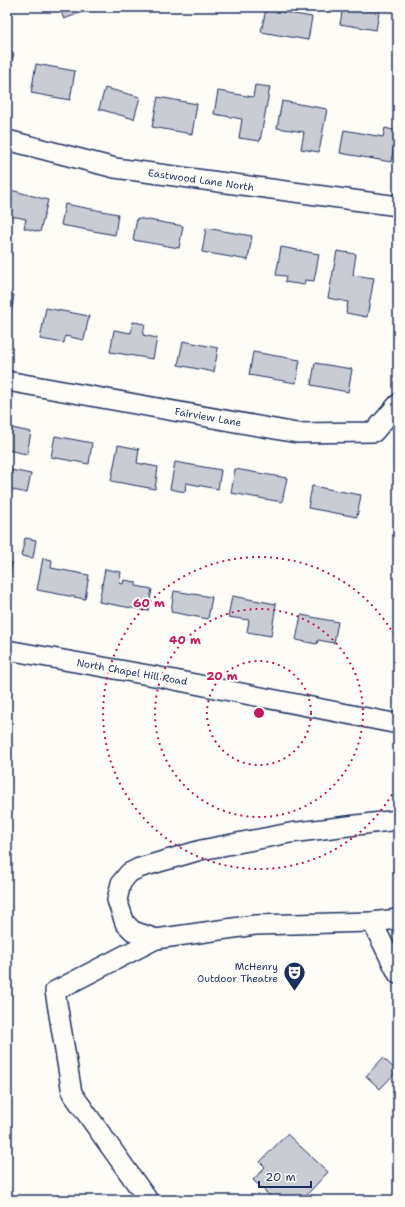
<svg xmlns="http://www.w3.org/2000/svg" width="405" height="1207" font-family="'Shantell Sans',sans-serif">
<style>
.building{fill:#c9ccd3;stroke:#1b2f5e}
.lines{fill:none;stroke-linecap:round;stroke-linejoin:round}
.minor-casing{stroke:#1b2f5e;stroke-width:22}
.minor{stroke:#fdfcf7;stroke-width:19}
.ring{fill:none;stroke:#c2185b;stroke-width:2;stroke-dasharray:2 4}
.labels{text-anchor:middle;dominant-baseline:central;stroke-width:4;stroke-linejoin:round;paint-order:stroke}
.street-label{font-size:10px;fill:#1b2f5e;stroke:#fdfcf7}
.poi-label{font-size:10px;fill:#1b2f5e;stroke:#fdfcf7;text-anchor:end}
.centre{fill:#c2185b;stroke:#fdfcf7;stroke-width:2}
.ring-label{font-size:12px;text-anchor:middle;font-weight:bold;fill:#c2185b;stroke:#fdfcf7;stroke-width:4;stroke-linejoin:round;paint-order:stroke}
</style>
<rect width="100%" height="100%" fill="#fdfcf7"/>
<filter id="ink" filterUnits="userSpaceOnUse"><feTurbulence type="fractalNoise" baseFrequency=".025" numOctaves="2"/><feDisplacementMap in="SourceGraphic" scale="8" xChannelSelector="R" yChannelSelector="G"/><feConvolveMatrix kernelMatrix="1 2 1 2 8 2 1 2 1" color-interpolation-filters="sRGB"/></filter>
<g filter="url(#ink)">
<g class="building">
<polygon points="59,7 96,7 64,19"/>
<polygon points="343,7 380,8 376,30 340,24"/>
<polygon points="397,8 398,8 398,26 394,26"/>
<polygon points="266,9 312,17 308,40 261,32"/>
<polygon points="7,52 14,54 7,76"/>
<polygon points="36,64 75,71 70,100 31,93"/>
<polygon points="255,85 270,87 260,141 239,138 242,119 214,114 218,91 253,97"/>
<polygon points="105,88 140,97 134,119 99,109"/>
<polygon points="158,97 197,104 192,134 152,127"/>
<polygon points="282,101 327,109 319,152 301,149 304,132 277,128"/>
<polygon points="385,128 397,131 391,162 340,153 344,130 383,137"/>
<polygon points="7,189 48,200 40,232 24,228 26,219 7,215"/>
<polygon points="65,204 118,214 115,235 61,225"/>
<polygon points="137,218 183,226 179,248 133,240"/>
<polygon points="206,228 252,236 248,260 202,252"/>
<polygon points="281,247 319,254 314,281 305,280 304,285 285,282 286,276 276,275"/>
<polygon points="337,251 356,254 353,275 374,278 367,317 346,313 348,302 328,298"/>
<polygon points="7,294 14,295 8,332 7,332"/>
<polygon points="46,308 89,316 84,340 65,336 64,343 40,339"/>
<polygon points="133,322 145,324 143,335 157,338 153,359 110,352 114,330 131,333"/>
<polygon points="183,341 218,348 214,372 178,365"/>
<polygon points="253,352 300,360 296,383 249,375"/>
<polygon points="315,363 352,369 348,392 311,385"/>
<polygon points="7,427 31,432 27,454 7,450"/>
<polygon points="55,436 92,443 89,464 51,457"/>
<polygon points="118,445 139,449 137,463 158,467 155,489 111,481"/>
<polygon points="175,462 221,470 218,489 186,483 185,492 170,489"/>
<polygon points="235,469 287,478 282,502 231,493"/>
<polygon points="11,470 31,474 27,493 8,489"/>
<polygon points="312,486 361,495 357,517 308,508"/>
<polygon points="25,538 36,540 33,558 21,556"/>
<polygon points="43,558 52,560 51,568 89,575 85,599 37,590"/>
<polygon points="7,562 12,563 8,586 7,586"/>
<polygon points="105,569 121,572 119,583 123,584 124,580 136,582 136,586 152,589 148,611 99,602"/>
<polygon points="174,591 212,597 208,619 171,612"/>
<polygon points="232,596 276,604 271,636 247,632 249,620 228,617"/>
<polygon points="301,615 338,622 334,643 318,640 317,644 296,640"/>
<polygon points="383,1058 397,1071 380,1089 366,1076"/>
<polygon points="287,1134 328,1172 302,1200 295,1196 291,1200 274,1200 253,1180 265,1167 260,1162"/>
</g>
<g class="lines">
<defs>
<g id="minor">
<polyline points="7,140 115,168 398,206"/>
<polyline points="7,381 297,433 374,432 398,404"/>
<polyline points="7,650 154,676 398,724"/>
<polyline points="398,919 372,922 398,974"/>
<polyline points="372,922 255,925 156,939 133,931 125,923 117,900 121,883 129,873 139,868 201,850 290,833 398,820"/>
<polyline points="148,1200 72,1093 55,991 156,939"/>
</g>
</defs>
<use href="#minor" class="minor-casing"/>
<use href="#minor" class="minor"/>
</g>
</g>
<g class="ring">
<circle cx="259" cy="713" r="52"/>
<circle cx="259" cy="713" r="104"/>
<path d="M398 784A156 156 0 1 1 398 642"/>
</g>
<defs>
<symbol id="theatre-pin" viewBox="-11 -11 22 30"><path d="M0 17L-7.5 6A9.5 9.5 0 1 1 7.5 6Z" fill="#1b2f5e" stroke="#fdfcf7"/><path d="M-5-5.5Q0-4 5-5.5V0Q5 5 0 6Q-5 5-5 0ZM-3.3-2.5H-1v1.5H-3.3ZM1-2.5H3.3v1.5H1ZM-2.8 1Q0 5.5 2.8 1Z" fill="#fff"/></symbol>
</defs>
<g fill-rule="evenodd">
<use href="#theatre-pin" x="282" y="960" width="25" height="34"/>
</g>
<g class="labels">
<g class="street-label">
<text transform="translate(201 180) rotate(8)">Eastwood Lane North</text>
<text transform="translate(208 417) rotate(10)">Fairview Lane</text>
<text transform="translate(132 672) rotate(10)">North Chapel Hill Road</text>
</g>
<g class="poi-label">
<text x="278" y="966">McHenry<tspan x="278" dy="12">Outdoor Theatre</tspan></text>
</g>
</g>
<circle cx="259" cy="713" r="6" class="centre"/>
<g class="ring-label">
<text x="149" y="607">60 m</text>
<text x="185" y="644">40 m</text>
<text x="222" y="680">20 m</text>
</g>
<rect width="405" height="1207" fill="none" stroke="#fdfcf7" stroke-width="24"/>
<rect x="12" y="12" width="381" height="1183" fill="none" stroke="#1b2f5e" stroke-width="1.5" filter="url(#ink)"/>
<path d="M259 1181v6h52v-6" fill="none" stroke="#1b2f5e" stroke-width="2"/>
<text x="265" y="1181" font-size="12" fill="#1b2f5e" stroke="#fdfcf7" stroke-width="3" paint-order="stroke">20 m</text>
</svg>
